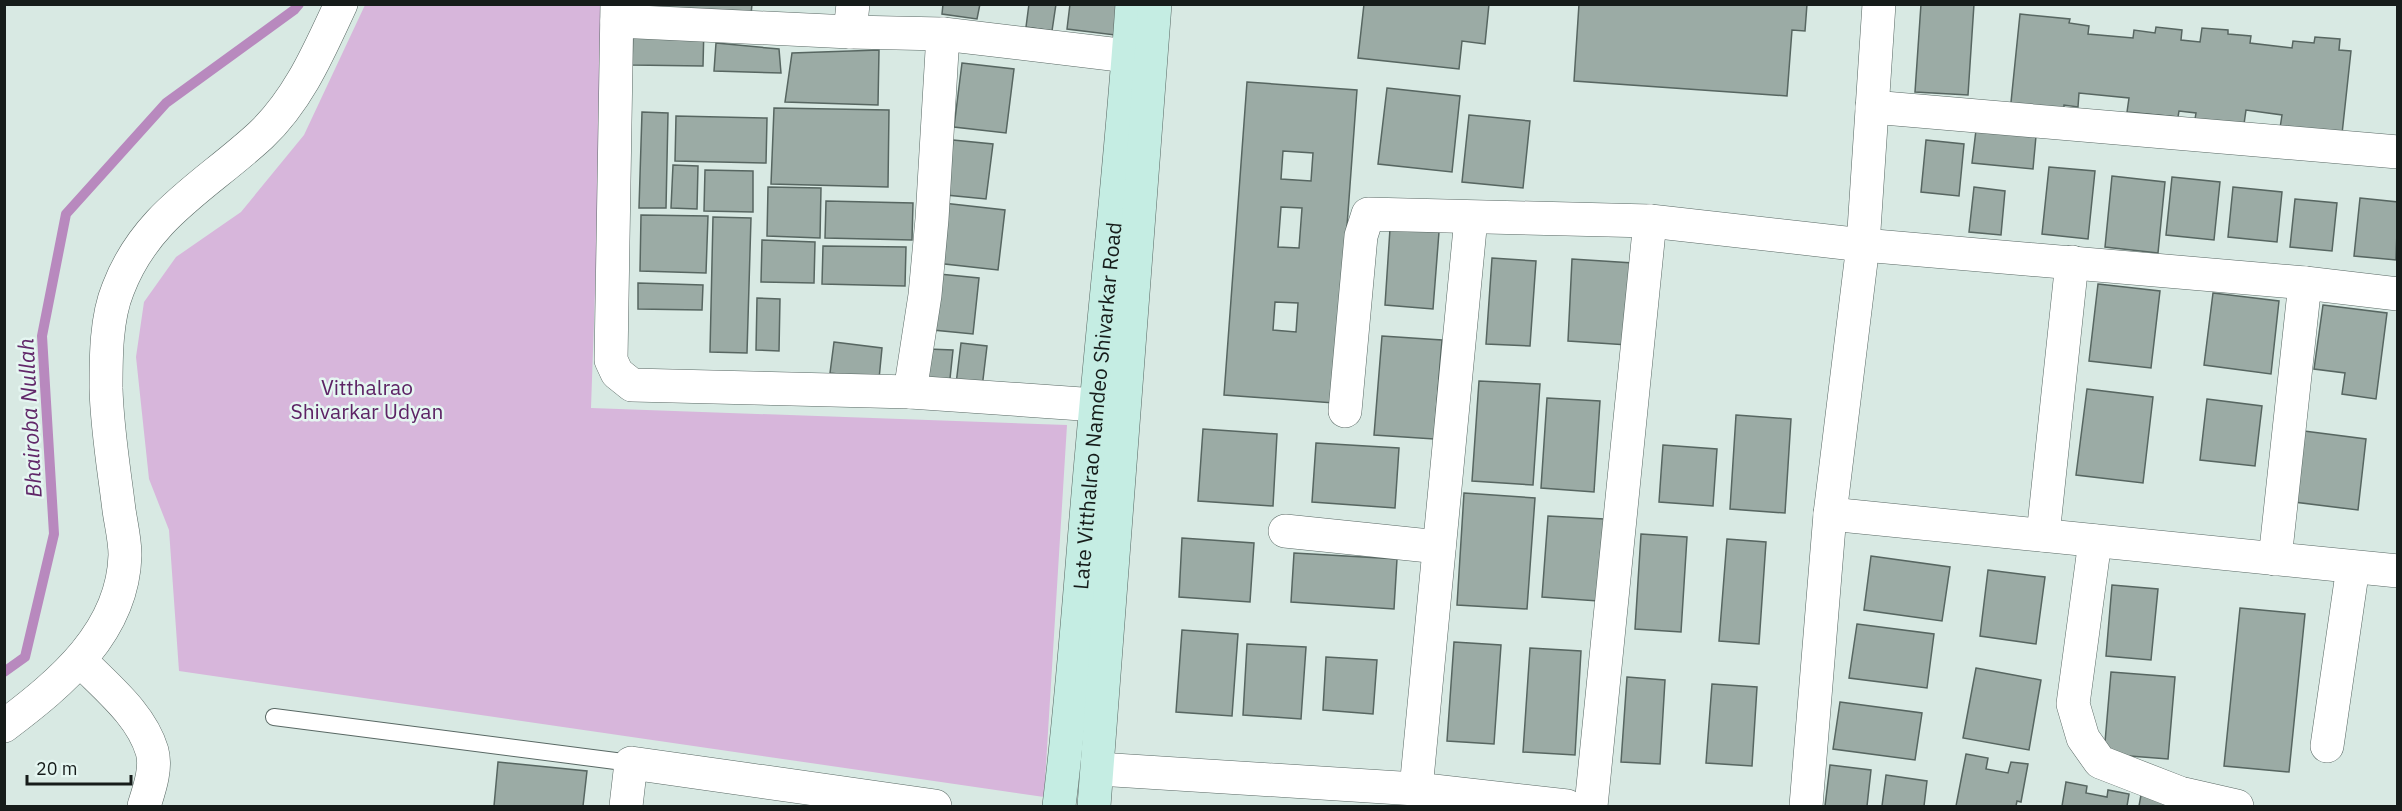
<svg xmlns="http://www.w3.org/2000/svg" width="2402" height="811" font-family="'IBM Plex Sans',sans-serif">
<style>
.green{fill:#d7b6db}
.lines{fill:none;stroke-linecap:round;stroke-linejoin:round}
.stream{stroke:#b889be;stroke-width:10}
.building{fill:#9baba5;stroke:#576661;stroke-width:1.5;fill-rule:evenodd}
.lane-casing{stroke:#596864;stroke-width:18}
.street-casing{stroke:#596864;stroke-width:34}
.secondary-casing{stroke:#596864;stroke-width:34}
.lane{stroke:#fff;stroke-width:16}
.street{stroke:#fff;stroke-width:33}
.secondary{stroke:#c5ede3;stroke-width:33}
.labels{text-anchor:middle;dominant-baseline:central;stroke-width:5;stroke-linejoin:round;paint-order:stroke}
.park-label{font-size:21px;fill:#5d2365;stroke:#e5f6f1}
.street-label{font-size:21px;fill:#161c1a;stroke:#e5f6f1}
.water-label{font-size:22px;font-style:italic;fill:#612769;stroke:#e5f6f1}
</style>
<rect width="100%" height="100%" fill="#d8e9e3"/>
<polygon class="green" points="365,5 605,5 591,408 1067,425 1044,797 179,671 169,530 149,479 136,357 144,302 176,257 241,212 304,135"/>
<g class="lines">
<polyline class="stream" points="4,672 25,657 54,534 42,336 66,214 166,103 294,10 299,4"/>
</g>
<g class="building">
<polygon points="620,4 752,4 751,15"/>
<polygon points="943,4 980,4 977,19 942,14"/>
<polygon points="1029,4 1056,4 1052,31 1026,27"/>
<polygon points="1070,4 1119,4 1115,35 1067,29"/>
<polygon points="1364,4 1489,4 1485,44 1462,41 1459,69 1358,58"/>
<polygon points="1579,4 1807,4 1805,31 1792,30 1787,96 1574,81"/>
<polygon points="1921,4 1974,4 1968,95 1915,92"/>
<polygon points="2020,14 2070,19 2069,23 2089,26 2088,34 2133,38 2134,30 2155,33 2156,27 2182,30 2181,40 2200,42 2202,28 2228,30 2228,34 2251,36 2250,43 2292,48 2293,41 2314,43 2315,37 2340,39 2339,50 2351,51 2342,134 2280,128 2282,115 2246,110 2244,124 2195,119 2196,113 2179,111 2178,117 2127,112 2129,98 2079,93 2078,107 2064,105 2063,117 2010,112"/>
<polygon points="633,24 704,26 703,66 632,65"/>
<polygon points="716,43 779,49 781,73 714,71"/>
<polygon points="879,50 878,105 785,102 792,53"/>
<polygon points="962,63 1014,69 1006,133 954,127"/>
<path d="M1247 82 1357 90 1334 403 1224 395ZM1283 151 1313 153 1311 181 1281 179ZM1281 207 1302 208 1299 248 1278 247ZM1275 302 1298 303 1296 332 1273 330Z"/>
<polygon points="1387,88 1460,96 1452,172 1378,164"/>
<polygon points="774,108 889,110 888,187 771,184"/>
<polygon points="642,112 668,113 666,208 639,208"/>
<polygon points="1469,115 1530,121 1523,188 1462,182"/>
<polygon points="676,116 767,118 766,163 675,161"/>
<polygon points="1976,130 2036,136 2033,169 1972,163"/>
<polygon points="953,140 993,144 986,199 946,195"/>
<polygon points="1926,140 1964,144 1959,196 1921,192"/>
<polygon points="673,165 698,166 697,209 671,208"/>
<polygon points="2049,167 2095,171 2088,239 2042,234"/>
<polygon points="705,170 753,171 753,212 704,211"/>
<polygon points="2112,176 2165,182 2158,253 2105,247"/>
<polygon points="2172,177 2220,182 2214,240 2166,235"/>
<polygon points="768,187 821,188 820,238 767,236"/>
<polygon points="1974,187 2005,191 2001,235 1969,232"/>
<polygon points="2233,187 2282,192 2277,242 2228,237"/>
<polygon points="2360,198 2398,202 2396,260 2354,256"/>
<polygon points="2295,199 2337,203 2332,251 2290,247"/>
<polygon points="826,201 913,203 912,240 825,238"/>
<polygon points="943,203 1005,210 998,270 936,263"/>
<polygon points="641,215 708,216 706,273 640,271"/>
<polygon points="713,217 751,218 747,353 710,352"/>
<polygon points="1390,229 1439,232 1433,309 1385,305"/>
<polygon points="762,240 815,242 814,283 761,282"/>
<polygon points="823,246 906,247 905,286 822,284"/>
<polygon points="1492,258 1536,261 1530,346 1486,344"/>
<polygon points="1572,259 1633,263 1628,345 1568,341"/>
<polygon points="939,274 979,278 973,334 933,330"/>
<polygon points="638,283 703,285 702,310 638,309"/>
<polygon points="2098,284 2160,291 2151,368 2089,361"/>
<polygon points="2213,293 2279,301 2271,374 2204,365"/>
<polygon points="757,298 780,299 779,351 756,350"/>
<polygon points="2323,305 2387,313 2376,399 2342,394 2345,373 2314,369"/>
<polygon points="1382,336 1442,340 1434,439 1374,435"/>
<polygon points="834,342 882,348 879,379 830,373"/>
<polygon points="961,343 987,346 982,388 956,384"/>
<polygon points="928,349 953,350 949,388 925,376"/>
<polygon points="1479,381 1540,384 1533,485 1472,481"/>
<polygon points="2087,389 2153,397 2143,483 2076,475"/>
<polygon points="1547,398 1600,401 1594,492 1541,488"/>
<polygon points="2207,399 2262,406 2255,466 2200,460"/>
<polygon points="1736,415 1791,419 1785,513 1730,509"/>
<polygon points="1203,429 1277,434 1273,506 1198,501"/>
<polygon points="2304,431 2366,439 2358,510 2294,502"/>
<polygon points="1316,443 1399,448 1395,508 1312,502"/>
<polygon points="1663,445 1717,449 1713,506 1659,502"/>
<polygon points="1464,493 1535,498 1527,609 1457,605"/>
<polygon points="1548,516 1604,519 1598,601 1542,597"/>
<polygon points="1641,534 1687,537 1681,632 1635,629"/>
<polygon points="1182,538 1254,543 1250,602 1179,597"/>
<polygon points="1727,539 1766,542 1759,644 1719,641"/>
<polygon points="1294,553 1397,559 1394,609 1291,602"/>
<polygon points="1871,556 1950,567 1942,621 1864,610"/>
<polygon points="1988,570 2045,577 2036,644 1980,636"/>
<polygon points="2112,585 2158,589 2151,660 2106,656"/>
<polygon points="2240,608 2305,614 2289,772 2224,766"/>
<polygon points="1857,624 1934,634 1927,688 1849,678"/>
<polygon points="1182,630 1238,634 1232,716 1176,712"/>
<polygon points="1454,642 1501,645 1494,744 1447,741"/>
<polygon points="1247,644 1306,647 1301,719 1243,715"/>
<polygon points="1530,648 1581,651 1575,755 1523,752"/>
<polygon points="1326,657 1377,660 1373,714 1323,710"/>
<polygon points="1976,668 2041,680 2029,750 1963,738"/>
<polygon points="2111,672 2175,677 2168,759 2104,754"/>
<polygon points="1627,677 1665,680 1660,764 1621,762"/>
<polygon points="1712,684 1757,687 1752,766 1706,763"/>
<polygon points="1840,702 1922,713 1915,760 1833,749"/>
<polygon points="1966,754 1988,758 1986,769 2008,773 2011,762 2028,764 2021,802 2017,801 2016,806 1956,806"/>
<polygon points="498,762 587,771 583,806 494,806"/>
<polygon points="1830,765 1871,770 1867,806 1825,806"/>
<polygon points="1886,775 1927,781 1924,806 1882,806"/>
<polygon points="2066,782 2087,786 2086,793 2107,797 2108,790 2129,794 2127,806 2062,806"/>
<polygon points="2141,795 2198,806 2139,806"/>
</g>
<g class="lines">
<defs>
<polyline id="lane" points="274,717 631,763"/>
<g id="street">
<polyline points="617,4 611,360 617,373 632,385 910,392 1096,405"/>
<polyline points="617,21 850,32 943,34 1128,56"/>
<polyline points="850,32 853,4"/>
<polyline points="1872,107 2398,152"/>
<polyline points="910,392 925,295 932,219 943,34"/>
<polyline points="1345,411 1361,236 1368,214 1650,221 1863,245 2305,283 2398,294"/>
<polyline points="1830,514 2398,571"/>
<polyline points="1285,531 1439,547"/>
<polyline points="2043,535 2072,262"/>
<polyline points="2095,541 2073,704 2083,738 2100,762 2180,793 2237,806"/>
<polyline points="2275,559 2305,283"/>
<path d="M80 660C106 687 141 714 152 751 157 768 149 790 144 806"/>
<path d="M4 726C61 683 123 632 125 555 125 540 121 524 119 510 114 469 107 429 106 388 106 357 106 318 118 289 146 215 206 186 261 135 299 99 319 51 341 4"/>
<polyline points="2327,746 2353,567"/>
<polyline points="1098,769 1416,789 1567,806"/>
<polyline points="1416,789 1471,218"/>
<polyline points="626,806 631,763 935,806"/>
<polyline points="1591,806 1650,221"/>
<polyline points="1806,806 1830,514 1863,245 1879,4"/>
</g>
<g id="secondary">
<path id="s1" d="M1059 806C1074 687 1081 568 1092 449 1105 301 1122 153 1132 4"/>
<polyline points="1094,806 1155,4"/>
</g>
</defs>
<use href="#lane" class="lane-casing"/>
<use href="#street" class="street-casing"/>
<use href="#secondary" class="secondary-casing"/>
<use href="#lane" class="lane"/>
<use href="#street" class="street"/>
<use href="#secondary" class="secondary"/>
</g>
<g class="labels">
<g class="park-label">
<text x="367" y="387">Vitthalrao<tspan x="367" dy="24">Shivarkar Udyan</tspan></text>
</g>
<g class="street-label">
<text stroke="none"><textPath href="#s1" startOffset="402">Late Vitthalrao Namdeo Shivarkar Road</textPath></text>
</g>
<g class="water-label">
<text transform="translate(29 418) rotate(-93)">Bhairoba Nullah</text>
</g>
</g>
<rect width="2402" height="811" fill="none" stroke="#161c1a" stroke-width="12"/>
<path d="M27 775v9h104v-9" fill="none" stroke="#161c1a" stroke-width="3"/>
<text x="36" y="775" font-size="18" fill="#161c1a" stroke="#e5f6f1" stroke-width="4.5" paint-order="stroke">20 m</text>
</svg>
